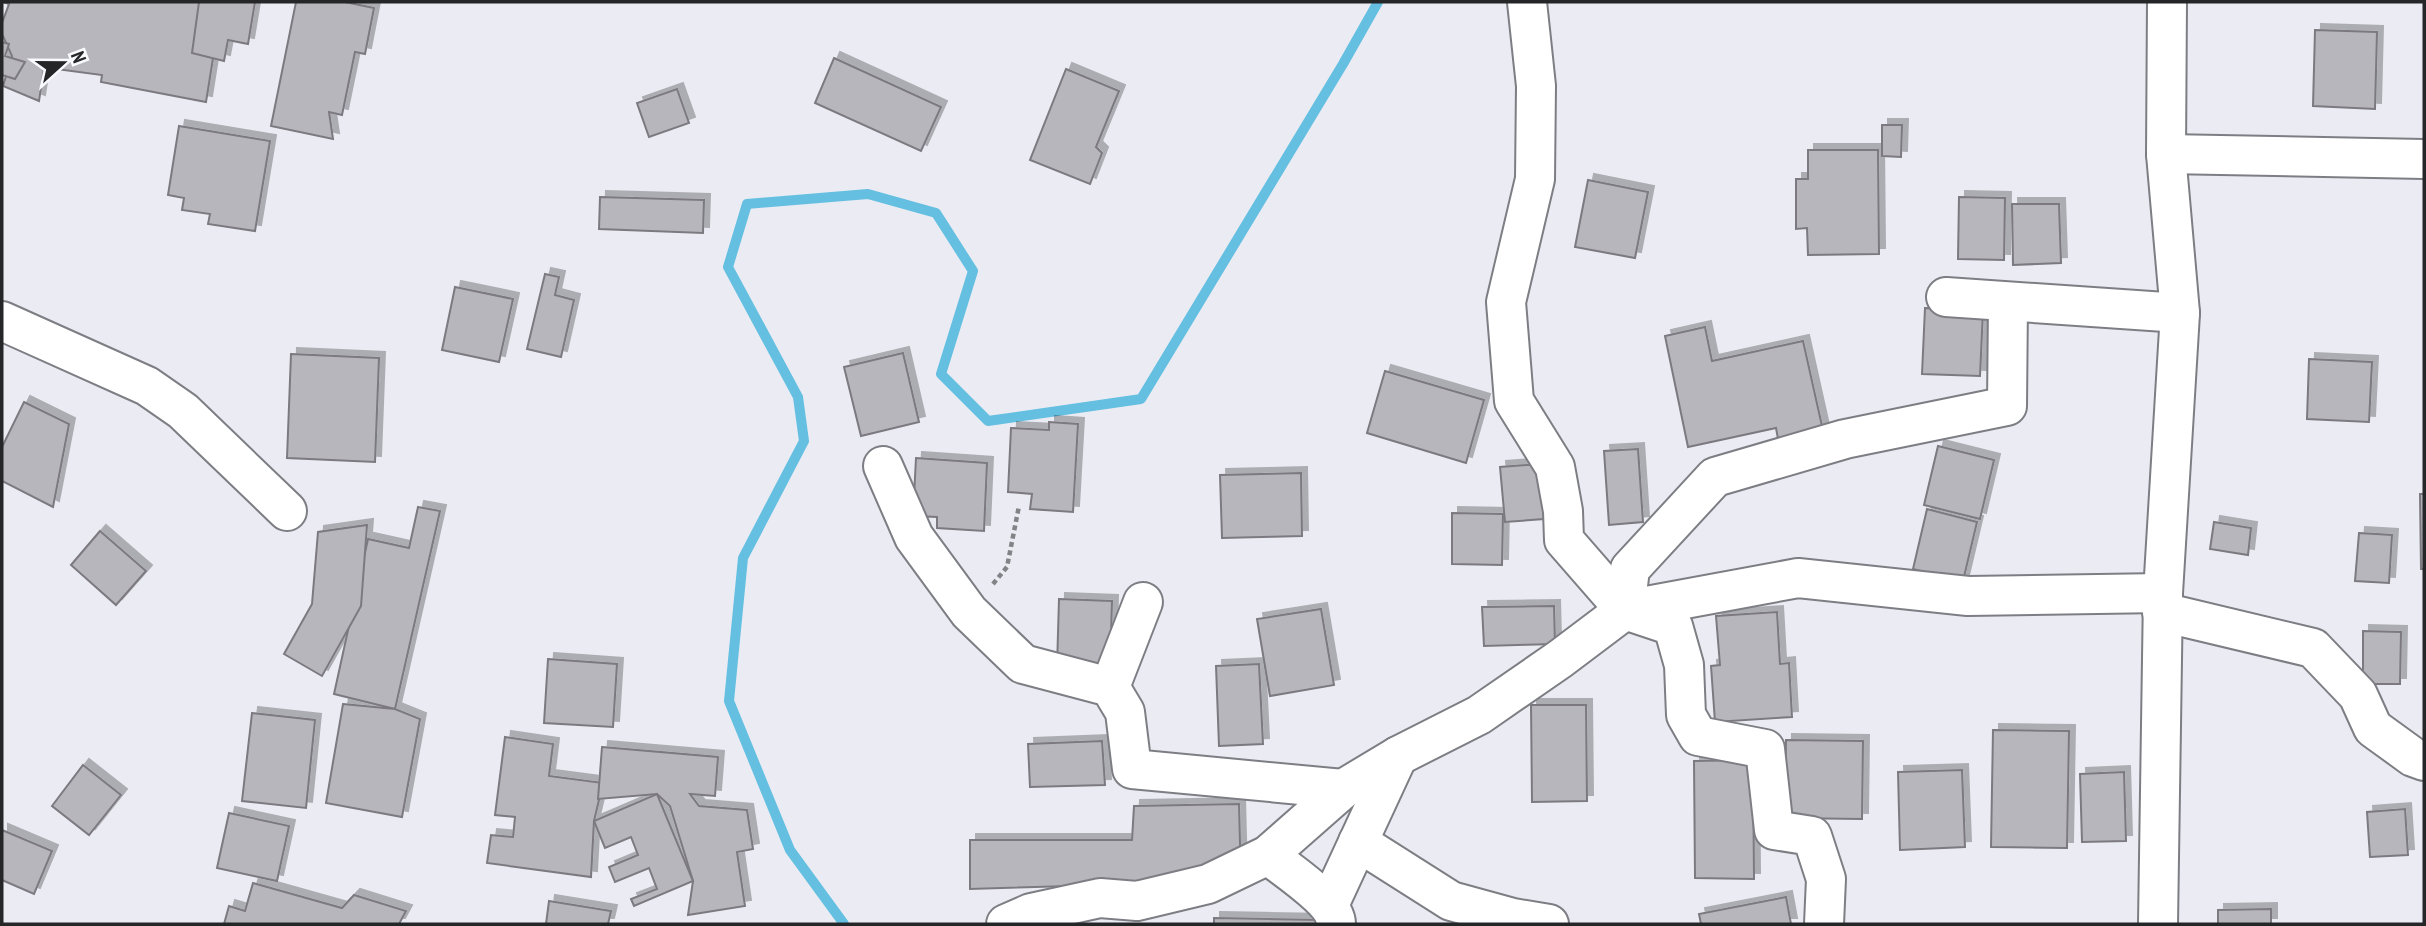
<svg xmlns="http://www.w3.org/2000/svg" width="2426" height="926" font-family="'PT Sans Narrow',sans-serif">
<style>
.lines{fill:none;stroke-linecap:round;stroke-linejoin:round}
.stream{stroke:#64bfe1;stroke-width:10}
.building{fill:#b8b6bd;stroke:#7c7a80;stroke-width:2;filter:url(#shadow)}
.minor-casing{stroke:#7d7e84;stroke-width:42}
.path{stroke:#828387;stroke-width:4.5;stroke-dasharray:5 3.5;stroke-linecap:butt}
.minor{stroke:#fff;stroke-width:38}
</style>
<defs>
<filter id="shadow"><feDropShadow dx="6" dy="-6" stdDeviation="0" flood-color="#0004"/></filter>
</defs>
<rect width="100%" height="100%" fill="#ebecf3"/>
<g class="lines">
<polyline class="stream" points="844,924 790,850 729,701 743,558 804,441 798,397 728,267 747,204 868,194 936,213 973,271 941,374 988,421 1141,399 1343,64 1378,2"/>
</g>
<g class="building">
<polygon points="3,2 222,2 206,102 101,82 102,75 64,70 44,68 39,101 3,86 12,56 2,34 2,23 9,4"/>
<polygon points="199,2 255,2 248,44 228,40 224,61 192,53"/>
<polygon points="296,2 345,2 374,8 365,54 355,52 342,115 329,112 333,139 271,126"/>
<polygon points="2315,30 2377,32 2375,109 2313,106"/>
<polygon points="2,42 9,44 5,56 25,62 15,79 2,75"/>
<polygon points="834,58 941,107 921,151 815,103"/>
<polygon points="1066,69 1119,91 1096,147 1102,153 1090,184 1030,160"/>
<polygon points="677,89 689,123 649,137 637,103"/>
<polygon points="1882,125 1902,125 1901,157 1882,156"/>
<polygon points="179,126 270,141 255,231 208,224 210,214 182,210 184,198 168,195"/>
<polygon points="1808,150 1878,150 1879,254 1808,255 1807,228 1796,229 1796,179 1808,179"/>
<polygon points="1588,180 1648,192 1635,258 1575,247"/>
<polygon points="600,197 704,200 703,233 599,229"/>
<polygon points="1959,197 2005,198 2004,260 1958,259"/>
<polygon points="2012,204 2059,204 2061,263 2013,265"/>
<polygon points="545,274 559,277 555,295 574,300 561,357 527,349"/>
<polygon points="455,287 513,299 499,362 442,350"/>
<polygon points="1925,308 1983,310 1980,376 1922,374"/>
<polygon points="1705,327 1712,361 1803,341 1824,435 1779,444 1776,428 1688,447 1665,336"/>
<polygon points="903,353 919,422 861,436 844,367"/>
<polygon points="291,354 379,358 375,462 287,458"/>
<polygon points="2309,359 2372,362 2369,422 2307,419"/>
<polygon points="1385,371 1484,400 1466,463 1367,433"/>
<polygon points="24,402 69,424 53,507 2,481 2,447"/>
<polygon points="1049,422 1078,424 1073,512 1030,509 1032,494 1008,492 1011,428 1049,430"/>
<polygon points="1938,446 1994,460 1980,519 1924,505"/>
<polygon points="1638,449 1643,522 1609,525 1604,451"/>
<polygon points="916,458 987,463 984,531 937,528 937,517 913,516"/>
<polygon points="1540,464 1544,519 1505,522 1500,467"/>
<polygon points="1301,473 1302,536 1222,538 1220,475"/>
<polygon points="2420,494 2424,494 2424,569 2421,569"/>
<polygon points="418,507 440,511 395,709 334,694 368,539 409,548"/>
<polygon points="1927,509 1977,522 1963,581 1913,569"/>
<polygon points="1452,513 1503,514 1502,565 1452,564"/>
<polygon points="2214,522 2251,528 2248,555 2210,549"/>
<polygon points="367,525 361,606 322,676 284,654 312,604 318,532"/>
<polygon points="100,531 146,571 116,605 71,565"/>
<polygon points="2359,533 2392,535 2389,583 2355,581"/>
<polygon points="1059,599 1112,601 1110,668 1057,667"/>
<polygon points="1554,606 1555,644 1484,646 1482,607"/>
<polygon points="1321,609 1334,685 1270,696 1257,619"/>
<polygon points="1777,612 1780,664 1789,663 1792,717 1715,722 1711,666 1720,665 1716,616"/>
<polygon points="2363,631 2401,632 2400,684 2363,684"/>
<polygon points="548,659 617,664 613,727 544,723"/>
<polygon points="1259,664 1263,744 1219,746 1216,666"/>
<polygon points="343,704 395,709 420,719 402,817 326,803"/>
<polygon points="1531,705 1586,705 1587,801 1532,802"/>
<polygon points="252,713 315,720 306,808 242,801"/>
<polygon points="1993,730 2069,731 2067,848 1991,847"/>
<polygon points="505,737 553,744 549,776 603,783 594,821 591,877 487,863 491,835 513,837 515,817 495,815"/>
<polygon points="1786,740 1863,741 1862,819 1785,818"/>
<polygon points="1102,741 1105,785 1030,787 1028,744"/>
<polygon points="602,747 718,757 715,796 690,794 699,806 747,810 753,849 737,852 745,906 688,915 693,881 670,806 657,794 598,799"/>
<polygon points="1753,760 1754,879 1695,878 1694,761"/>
<polygon points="83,765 121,795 89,835 52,806"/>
<polygon points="1962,770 1965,847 1900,850 1898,772"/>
<polygon points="2124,772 2126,841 2082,842 2080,774"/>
<polygon points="657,794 693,881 634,906 631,899 657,889 649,868 615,882 609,867 638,855 631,837 605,848 594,821"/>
<polygon points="1239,804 1241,881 970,889 970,840 1132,840 1134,806"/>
<polygon points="2405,809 2408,855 2370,857 2367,812"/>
<polygon points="229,813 289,826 277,881 217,868"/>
<polygon points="2,830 52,851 34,894 2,880"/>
<polygon points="253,883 342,908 354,895 406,911 399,924 224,924 229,906 245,911"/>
<polygon points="1786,897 1791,924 1701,924 1699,914"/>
<polygon points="549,901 611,911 608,924 546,924"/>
<polygon points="2271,909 2271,924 2218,924 2218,910"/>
<polygon points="1214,918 1324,920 1324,924 1214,924"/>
</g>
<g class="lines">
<defs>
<g id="minor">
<polyline points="1527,2 1536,86 1535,179 1506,302 1514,401 1555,467 1563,511 1564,540 1625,610 1673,626 1684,665 1686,715 1698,736 1765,749 1774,830 1812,836 1826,879 1824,924"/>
<polyline points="2166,154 2424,159"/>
<polyline points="1946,297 2180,313"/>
<polyline points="2,321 147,386 183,411 287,511"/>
<polyline points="883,466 914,537 969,612 1023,664 1110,687 1125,712 1132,769 1343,789"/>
<polyline points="1625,610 1630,569 1715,477 1845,439 2007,406 2008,302"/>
<polyline points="2162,612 2313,648 2358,695 2373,728 2413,757 2424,761"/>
<polyline points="1110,687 1143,602"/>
<polyline points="1358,842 1451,901 1513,918 1549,924"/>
<path d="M1268 855C1286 870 1336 901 1336 924"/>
<polyline points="1329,905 1398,756"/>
<polyline points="1006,924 1031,913 1100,898 1137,901 1208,884 1268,855 1343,789 1398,756 1479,715 1560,659 1625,610 1798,578 1968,596 2163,593"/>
<polyline points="2158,924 2163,593 2180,313 2166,154 2167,2"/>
</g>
</defs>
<use href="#minor" class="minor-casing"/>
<polyline class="path" points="993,584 1007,567 1019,506"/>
<use href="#minor" class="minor"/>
</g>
<rect width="2426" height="926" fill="none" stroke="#252628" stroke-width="7"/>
<g transform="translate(63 63) rotate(69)" stroke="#f9fafe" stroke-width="5" paint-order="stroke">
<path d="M0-5L12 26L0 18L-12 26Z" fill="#252628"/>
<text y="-10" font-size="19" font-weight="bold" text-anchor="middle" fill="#252628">N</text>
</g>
</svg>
